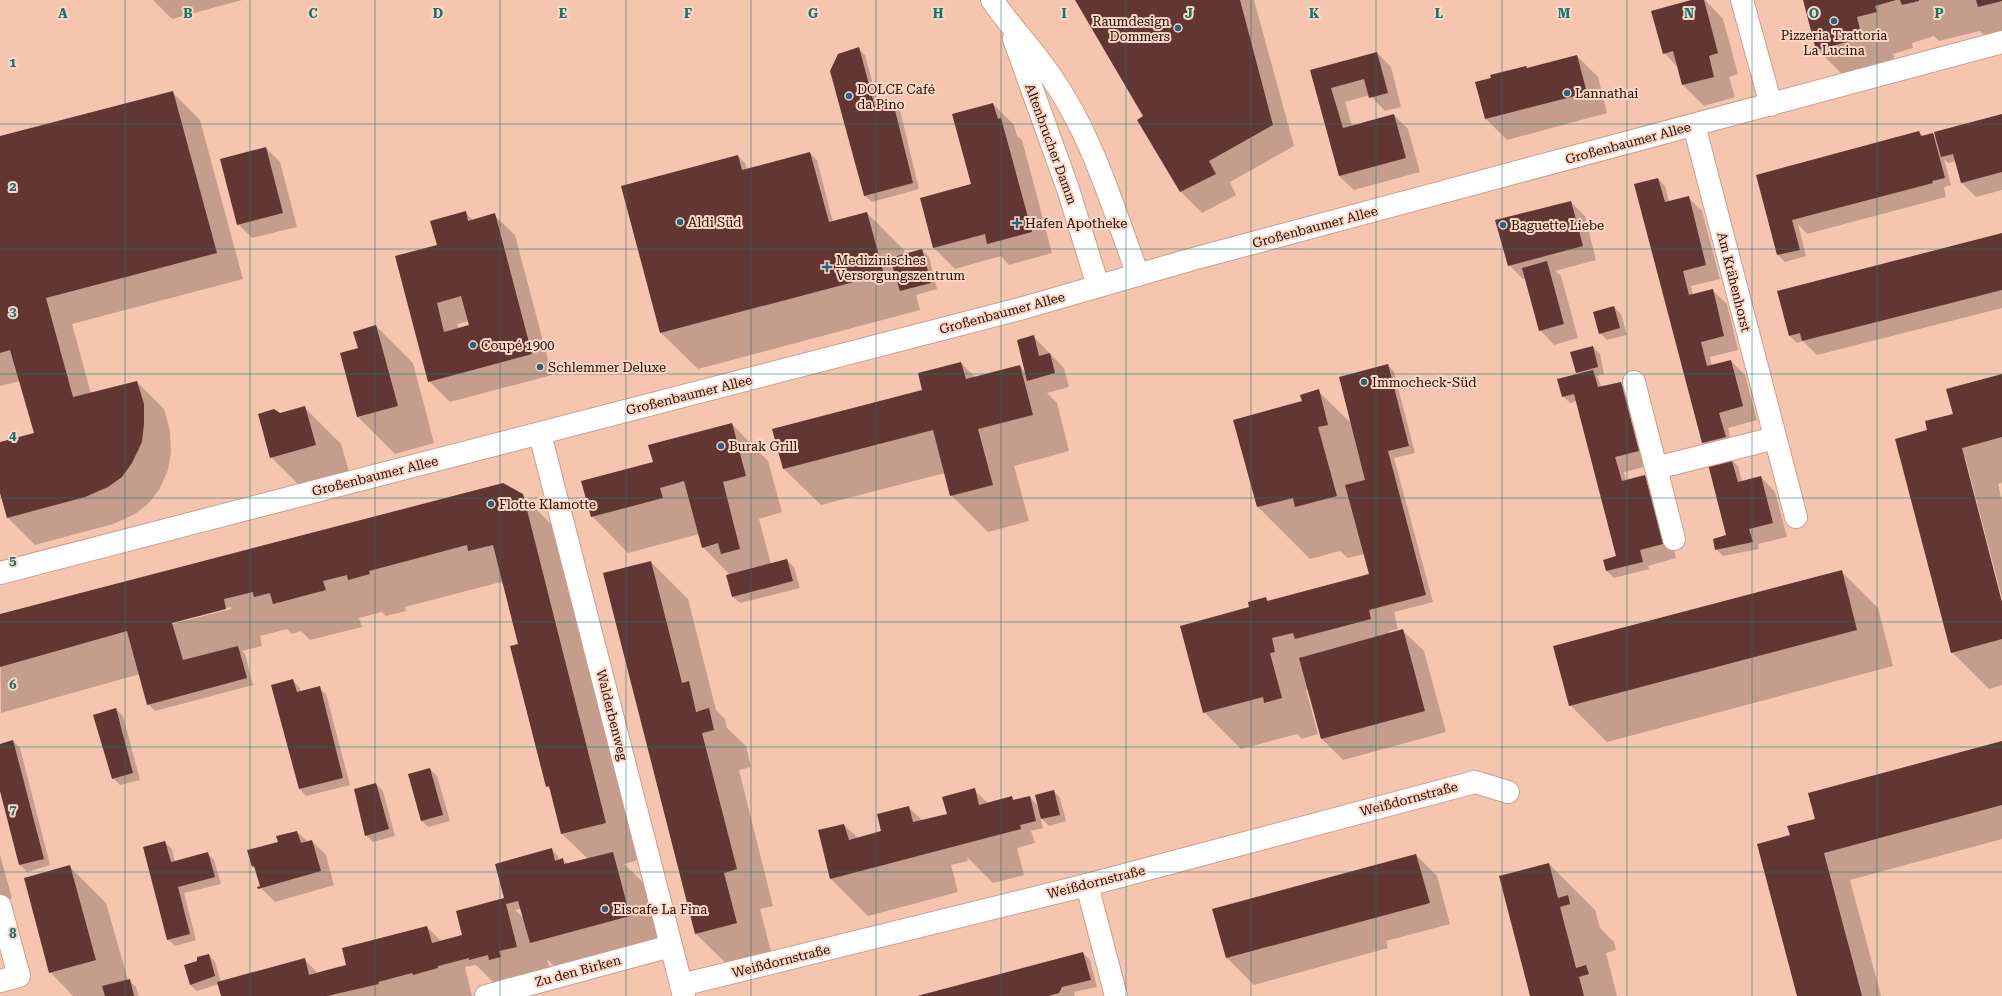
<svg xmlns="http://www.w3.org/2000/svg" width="2002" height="996" font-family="'Roboto Serif',serif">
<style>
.shadow{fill:#0003;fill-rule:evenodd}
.building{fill:#623633;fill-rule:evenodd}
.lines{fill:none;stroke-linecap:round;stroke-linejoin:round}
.minor-casing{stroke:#cd9e89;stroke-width:24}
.major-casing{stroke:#cd9e89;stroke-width:24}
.minor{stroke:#fff;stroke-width:22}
.major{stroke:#fff;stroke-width:22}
.grid{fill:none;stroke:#0f766e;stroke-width:1;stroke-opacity:0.55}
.poi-dot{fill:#26657b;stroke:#fdd5c3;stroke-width:1.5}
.labels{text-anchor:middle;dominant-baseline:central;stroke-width:4;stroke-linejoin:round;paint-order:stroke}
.poi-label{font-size:13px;fill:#1e0e07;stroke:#fdd5c3;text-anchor:start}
.street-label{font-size:13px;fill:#1e0e07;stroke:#fdd5c3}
.grid-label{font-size:13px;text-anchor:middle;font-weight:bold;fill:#0f766e;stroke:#fdd5c3;stroke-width:4;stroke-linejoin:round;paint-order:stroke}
</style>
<rect width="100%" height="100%" fill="#f6c5b0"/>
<g class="shadow">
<polygon points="153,0 242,0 172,19"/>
<polygon points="1076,0 1254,0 1294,146 1230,182 1236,195 1202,213 1181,192 1138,120 1144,116"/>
<polygon points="1695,0 1705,0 1723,19 1738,74 1729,77 1735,97 1704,106 1683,85 1679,68 1664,53"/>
<polygon points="1804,0 2002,0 2002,33 1986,37 1980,31 1939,41 1934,36 1912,43 1913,48 1893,54 1898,74 1854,86 1817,49"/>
<polygon points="858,48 865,55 879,107 893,103 900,110 919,189 872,202 865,196"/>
<polygon points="1377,53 1391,67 1401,107 1385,111 1370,95 1345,102 1352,126 1394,115 1408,129 1420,172 1354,190 1339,176 1311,70"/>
<polygon points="1577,56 1598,77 1607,113 1507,140 1486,119 1477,83 1526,67 1528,69"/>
<polygon points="173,93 200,120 243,279 72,324 91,394 137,382 164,409 170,431 171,452 168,470 159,490 148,504 135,514 113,524 35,545 8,518 0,490 0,443 35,434 20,381 0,386 0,137"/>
<polygon points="993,104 1014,125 1017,136 1022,140 1052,253 1009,265 1001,256 955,269 934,248 921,199 972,185"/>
<polygon points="2002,115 2002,190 1976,197 1962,183 1957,161 1948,163 1944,159 1951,185 1944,187 1946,197 1807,234 1798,224 1806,256 1785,262 1778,255 1757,176 1919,132 1923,136 1933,134 1937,138"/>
<polygon points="266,148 280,162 297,227 252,238 238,224"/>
<polygon points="810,153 817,160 833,222 867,213 904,250 905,255 922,250 929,257 937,289 916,295 920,310 698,369 661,333 738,156 745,163 747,170"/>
<polygon points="1658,179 1665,186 1669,202 1688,197 1702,211 1720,279 1691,286 1693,295 1712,290 1727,304 1738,350 1710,357 1712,366 1731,361 1745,375 1757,420 1728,428 1732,444 1710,449 1703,442"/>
<polygon points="1571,202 1585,216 1596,260 1555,271 1561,276 1578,338 1554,345 1540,330 1526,279 1523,279 1509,265"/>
<path d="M465 212 473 220 494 215 515 235 552 375 450 402 429 381 438 246ZM469 321 470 326 459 329 457 324Z"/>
<polygon points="2002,234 2002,308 1817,355 1803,341 1797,343 1790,336"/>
<polygon points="1614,307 1621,314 1627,335 1607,340 1600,333"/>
<polygon points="376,326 413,363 434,443 395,454 358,417 341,353 359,349"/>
<polygon points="1033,336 1064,368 1069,387 1047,393 1057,403 1069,451 1014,466 1029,521 988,532 951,495 945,473 821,505 784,469 923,391 961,363 976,378 1020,366 1026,373"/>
<polygon points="1593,347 1600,354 1604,374 1597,376 1602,388 1621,383 1635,397 1652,465 1624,472 1626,481 1645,477 1659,491 1676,558 1648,566 1649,569 1614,578 1607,571 1617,557 1577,401 1570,403 1563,396 1579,375 1577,372"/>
<polygon points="1388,365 1394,372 1415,453 1394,458 1433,602 1394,612 1398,629 1389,631 1390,634 1403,631 1424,651 1446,732 1343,760 1322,739 1309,689 1306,690 1318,734 1302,739 1297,734 1241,749 1204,712 1251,608 1266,598 1269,602 1370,575 1364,554 1348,558 1340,551 1310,559 1258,507 1303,402 1318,391 1352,424"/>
<polygon points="2002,375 2002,483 1998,484 2002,501 2002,598 1965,457 1963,457 2002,606 2002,685 1989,689 1952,652 1928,431 1954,415"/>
<polygon points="304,407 341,444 352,482 308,494 271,457 280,415"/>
<polygon points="732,424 768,461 782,512 759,519 771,564 787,560 794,567 800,588 740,603 733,597 730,575 703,547 699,534 628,553 592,516 654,462"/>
<polygon points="1731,459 1738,466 1742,482 1761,477 1775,492 1787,537 1758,544 1759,549 1723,556 1716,549 1727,536"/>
<path d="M522 495 559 532 642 859 624 864 650 889 666 953 568 980 547 959 554 983 507 996 476 965 465 967 472 996H222L219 984 197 991 190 985 198 962 209 955 215 962 221 982 304 959 318 973 346 966 427 927 441 941 462 936 504 899 551 849 558 856 559 861 563 860 568 864 588 859 562 834 551 791 547 786 519 645 504 585 501 582 405 607 406 611 386 616 382 612 359 618 362 627 310 640 301 631 292 634 287 629 260 636 262 646 242 651 245 654 253 685 155 711 148 704 140 674 1 713 0 615ZM231 607V609L172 624 170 623ZM521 909 525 919 515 910Z"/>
<polygon points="651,562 688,599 716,710 725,719 727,728 746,746 751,767 739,770 773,906 760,909 773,960 733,970 696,934"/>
<polygon points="1841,571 1878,608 1893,666 1607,742 1570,705"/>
<polygon points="292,680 299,687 301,692 319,688 326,694 350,785 306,796 300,789"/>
<polygon points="116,709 123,716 140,780 120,785 113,778"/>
<polygon points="13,741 20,748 50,865 27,872 20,865 0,787 0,745"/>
<polygon points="2002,743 2002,839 1850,880 1881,996 1798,996 1791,836 1816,820"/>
<polygon points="430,769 437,776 450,821 428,827 421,820"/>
<polygon points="376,784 383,791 395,836 373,842 366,835"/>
<polygon points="974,790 989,804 1012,798 1015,801 1030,797 1038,806 1054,791 1060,798 1066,821 1049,826 1040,817 1043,828 1031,831 1035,843 1017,848 1024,875 993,883 967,857 968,861 951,865 958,892 868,916 831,879 819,831 844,825 858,838 882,832 908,807 923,821 948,815"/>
<polygon points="297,832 308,842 312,841 326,855 334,885 275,902 261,888 257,870 252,866 279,843"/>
<polygon points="165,842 172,849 175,862 207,853 214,860 221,884 184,893 196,940 175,946 168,939"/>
<polygon points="0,855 12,898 0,902"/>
<polygon points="1416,855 1437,876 1450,924 1386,941 1388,948 1254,985 1227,958 1214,910"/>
<polygon points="1549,864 1595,910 1600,928 1614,942 1616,950 1606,953 1617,996 1532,996"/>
<polygon points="70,867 106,903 128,980 136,987 139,996 73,996 50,972 25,879"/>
<polygon points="1083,953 1090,960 1097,987 1074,992 1075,996 920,996"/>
</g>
<g class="building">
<polygon points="1075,0 1240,0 1273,125 1209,161 1216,174 1180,192 1137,120 1143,116"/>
<polygon points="1691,0 1704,0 1718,53 1709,56 1714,77 1682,85 1673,51 1663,54 1651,11"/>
<polygon points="1803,0 1896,0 1875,6 1877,12 1857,17 1862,38 1816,50"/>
<polygon points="1900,0 1919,0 1919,1 1902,5"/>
<polygon points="1976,0 2002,0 2002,1 1978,7"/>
<polygon points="859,47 875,107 893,102 913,183 864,196 830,71 838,54"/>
<polygon points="1377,52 1388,93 1369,98 1364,79 1331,88 1343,128 1394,114 1406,158 1339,176 1310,70"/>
<polygon points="1577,55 1587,93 1485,119 1475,82 1491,78 1490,75 1526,66 1527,68"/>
<polygon points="173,91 217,253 46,298 73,397 137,381 144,404 144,424 142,442 132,463 122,477 108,487 85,497 7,518 0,493 0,442 34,433 10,350 0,353 0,136"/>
<polygon points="993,103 998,119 1001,118 1032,232 987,244 985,234 933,248 920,198 971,184 952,114"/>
<polygon points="2002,114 2002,172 1961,183 1953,154 1941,157 1934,132"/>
<polygon points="1919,131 1921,136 1933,133 1945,178 1932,181 1933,183 1792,220 1800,250 1777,255 1756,175"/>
<polygon points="266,147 283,213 237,225 220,159"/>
<polygon points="810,152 829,222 867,212 884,274 660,333 621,186 738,155 742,170"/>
<polygon points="1658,178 1665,202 1689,196 1706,265 1683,271 1689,295 1713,289 1724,336 1701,342 1707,366 1731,360 1743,406 1719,413 1726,437 1702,443 1634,184"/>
<polygon points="1571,201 1583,246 1508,266 1495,220"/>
<path d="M466 211 468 221 495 213 532 354 428 382 395 256 437 245 430 221ZM461 296 469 325 444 332 437 303Z"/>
<polygon points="2002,233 2002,290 1802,341 1800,333 1789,336 1777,291"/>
<polygon points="922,249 931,283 900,291 890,258"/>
<polygon points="1547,261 1564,324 1539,331 1522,268"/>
<polygon points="1614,306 1620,328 1599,334 1593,312"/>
<polygon points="376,325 398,406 357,417 340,353 358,348 353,332"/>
<polygon points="1034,335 1039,356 1050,353 1055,373 1027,381 1017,340"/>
<polygon points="1593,346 1598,367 1576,373 1570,352"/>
<polygon points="961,362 966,379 1020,365 1033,415 978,429 993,485 950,496 933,430 783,469 772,429 922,390 918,373"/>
<polygon points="1388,364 1409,446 1388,451 1426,595 1369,610 1371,619 1295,639 1293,633 1272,638 1275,652 1270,653 1282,698 1264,703 1263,697 1203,713 1180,626 1249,607 1248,602 1266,597 1267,601 1369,574 1345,485 1365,480 1339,377"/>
<polygon points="1593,370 1598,387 1621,382 1639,451 1615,457 1622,481 1645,475 1663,544 1640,550 1643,562 1606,571 1603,560 1616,556 1574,394 1562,397 1557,379"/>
<polygon points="2002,374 2002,437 1962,448 2002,602 2002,639 1951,653 1895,439 1927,430 1925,421 1953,414 1946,389"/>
<polygon points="1319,389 1328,425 1318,427 1337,496 1295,507 1293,498 1257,507 1233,420 1302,401 1300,395"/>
<polygon points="305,406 316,445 270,458 258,414 274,409 280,413"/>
<polygon points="732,423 746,476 723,482 740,549 721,554 718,543 702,548 684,481 660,488 663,498 591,517 581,481 653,462 648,445"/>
<polygon points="1731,458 1738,482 1761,476 1773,523 1749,529 1753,542 1715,550 1713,539 1726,535 1708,464"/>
<polygon points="503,483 523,494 606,823 561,834 549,786 546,787 510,646 518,644 493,545 468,551 467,545 369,571 370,574 348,580 347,575 323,581 326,590 273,604 270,593 254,597 253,592 224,599 226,609 172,623 183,660 238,646 247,678 147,705 127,631 0,667 0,614"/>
<polygon points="787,559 793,581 732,597 726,575"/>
<polygon points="651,561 682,683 689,681 696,712 709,708 714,730 702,733 737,869 724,873 737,923 695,934 603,573"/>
<polygon points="1842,570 1857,630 1569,706 1553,646"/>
<polygon points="1403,629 1425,711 1321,739 1299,658"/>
<polygon points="293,679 297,692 320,686 343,778 299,789 271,685"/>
<polygon points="116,708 133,773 112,779 93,715"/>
<polygon points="13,740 44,859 19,865 0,791 0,744"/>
<polygon points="2002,741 2002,805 1824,853 1862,996 1797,996 1757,844 1790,835 1787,826 1815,819 1808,793"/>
<polygon points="430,768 443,815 421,821 408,774"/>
<polygon points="376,783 389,829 365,836 354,789"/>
<polygon points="975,788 979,805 1012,796 1013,800 1030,796 1036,821 1020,825 1021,829 830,879 818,830 844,824 849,840 881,831 877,814 909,806 913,822 947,814 942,797"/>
<polygon points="1054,790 1060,815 1041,819 1035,795"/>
<polygon points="297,831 301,843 312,840 321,871 258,889 257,887 260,886 254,866 252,867 247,850 278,842 276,836"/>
<polygon points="165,841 171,862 208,852 215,877 178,887 190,934 167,940 143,847"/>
<polygon points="552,848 555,861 563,858 564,864 613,852 630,916 530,943 518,901 506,904 517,947 499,951 501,957 489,960 488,955 469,960 469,958 438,966 438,968 413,975 412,973 378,982 379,984 327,996 221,996 217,982 305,958 309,975 327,970 346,965 342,948 427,926 432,943 462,935 456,911 504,898 495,864"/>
<polygon points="1416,854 1430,903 1226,958 1212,909"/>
<polygon points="1549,863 1558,898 1568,895 1570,904 1560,907 1576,968 1586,965 1589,974 1579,977 1584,996 1530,996 1499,876"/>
<polygon points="70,865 96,960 49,973 24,878"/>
<polygon points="1083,952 1091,980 1062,987 1059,993 1048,996 917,996"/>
<polygon points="209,954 215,976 190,985 184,965 197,961 197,957"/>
<polygon points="130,979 134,996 105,996 102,986"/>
</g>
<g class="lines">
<defs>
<g id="minor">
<polyline points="1742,0 1771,105"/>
<polyline points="1694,125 1796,517"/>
<polyline points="1634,382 1656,468"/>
<polyline points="540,434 684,996"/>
<polyline points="1674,539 1656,468 1775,438"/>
<polyline points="1087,885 1116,996"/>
<polyline points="0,906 19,976 0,981"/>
<polyline points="681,985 1087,885 1475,782 1508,792"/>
<polyline points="486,996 671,946"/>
</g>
<g id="major">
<path d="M992 0C1010 26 1032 49 1050 75 1092 134 1113 208 1138 275"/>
<polyline points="1014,39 1068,189 1098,286"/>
<polyline points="0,573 1023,308 1193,259 2002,42"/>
</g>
</defs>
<use href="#minor" class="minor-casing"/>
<use href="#major" class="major-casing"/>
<use href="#minor" class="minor"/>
<use href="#major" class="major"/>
</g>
<path class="grid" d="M125 0V996M250 0V996M375 0V996M500 0V996M626 0V996M751 0V996M876 0V996M1001 0V996M1126 0V996M1251 0V996M1376 0V996M1502 0V996M1627 0V996M1752 0V996M1877 0V996M0 124H2002M0 249H2002M0 374H2002M0 498H2002M0 622H2002M0 747H2002M0 872H2002"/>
<g class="poi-dot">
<circle cx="1834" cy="21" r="4"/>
<circle cx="1178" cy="28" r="4"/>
<circle cx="1567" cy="93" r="4"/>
<circle cx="849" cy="96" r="4"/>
<circle cx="680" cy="222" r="4"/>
<path d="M1015 217h4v4h4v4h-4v4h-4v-4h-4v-4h4z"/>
<circle cx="1503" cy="225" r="4"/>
<path d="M825 261h4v4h4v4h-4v4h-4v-4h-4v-4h4z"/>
<circle cx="473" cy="345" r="4"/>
<circle cx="540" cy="367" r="4"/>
<circle cx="1364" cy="382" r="4"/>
<circle cx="721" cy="446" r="4"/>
<circle cx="491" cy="504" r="4"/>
<circle cx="605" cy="909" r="4"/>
</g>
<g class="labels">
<g class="poi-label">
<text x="1170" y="21" text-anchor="end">Raumdesign<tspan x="1170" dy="15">Dommers</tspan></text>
<text x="1834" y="35" text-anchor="middle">Pizzeria Trattoria<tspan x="1834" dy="15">La Lucina</tspan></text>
<text x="857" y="89">DOLCE Café<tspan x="857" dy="15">da Pino</tspan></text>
<text x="1575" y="93">Lannathai</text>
<text x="688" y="222">Aldi Süd</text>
<text x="1025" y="223">Hafen Apotheke</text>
<text x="1511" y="225">Baguette Liebe</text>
<text x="836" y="260">Medizinisches<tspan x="836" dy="15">Versorgungszentrum</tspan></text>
<text x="481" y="345">Coupé 1900</text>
<text x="548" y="367">Schlemmer Deluxe</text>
<text x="1372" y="382">Immocheck-Süd</text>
<text x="729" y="446">Burak Grill</text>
<text x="499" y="504">Flotte Klamotte</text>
<text x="613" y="909">Eiscafe La Fina</text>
</g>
<g class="street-label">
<text transform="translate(1628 143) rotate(-15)">Großenbaumer Allee</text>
<text transform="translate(1051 144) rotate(70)">Altenbrucher Damm</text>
<text transform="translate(1315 227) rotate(-15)">Großenbaumer Allee</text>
<text transform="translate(1734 282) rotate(76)">Am Krähenhorst</text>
<text transform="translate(1002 313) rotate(-15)">Großenbaumer Allee</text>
<text transform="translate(689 395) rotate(-14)">Großenbaumer Allee</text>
<text transform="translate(375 476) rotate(-14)">Großenbaumer Allee</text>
<text transform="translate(612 715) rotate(76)">Walderbenweg</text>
<text transform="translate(1409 799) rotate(-15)">Weißdornstraße</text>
<text transform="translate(1096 882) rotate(-14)">Weißdornstraße</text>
<text transform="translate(781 961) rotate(-14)">Weißdornstraße</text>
<text transform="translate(578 971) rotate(-15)">Zu den Birken</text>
</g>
</g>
<g class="grid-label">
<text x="63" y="18">A</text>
<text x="188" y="18">B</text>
<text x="313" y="18">C</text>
<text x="438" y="18">D</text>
<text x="563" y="18">E</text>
<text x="688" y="18">F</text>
<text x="813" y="18">G</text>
<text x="938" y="18">H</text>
<text x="1064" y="18">I</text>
<text x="1189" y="18">J</text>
<text x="1314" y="18">K</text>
<text x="1439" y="18">L</text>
<text x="1564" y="18">M</text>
<text x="1689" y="18">N</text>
<text x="1814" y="18">O</text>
<text x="1939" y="18">P</text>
<text x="13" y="67">1</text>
<text x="13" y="191">2</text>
<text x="13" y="316">3</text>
<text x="13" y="440">4</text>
<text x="13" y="565">5</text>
<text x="13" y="689">6</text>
<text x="13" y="814">7</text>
<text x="13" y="938">8</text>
</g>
</svg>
